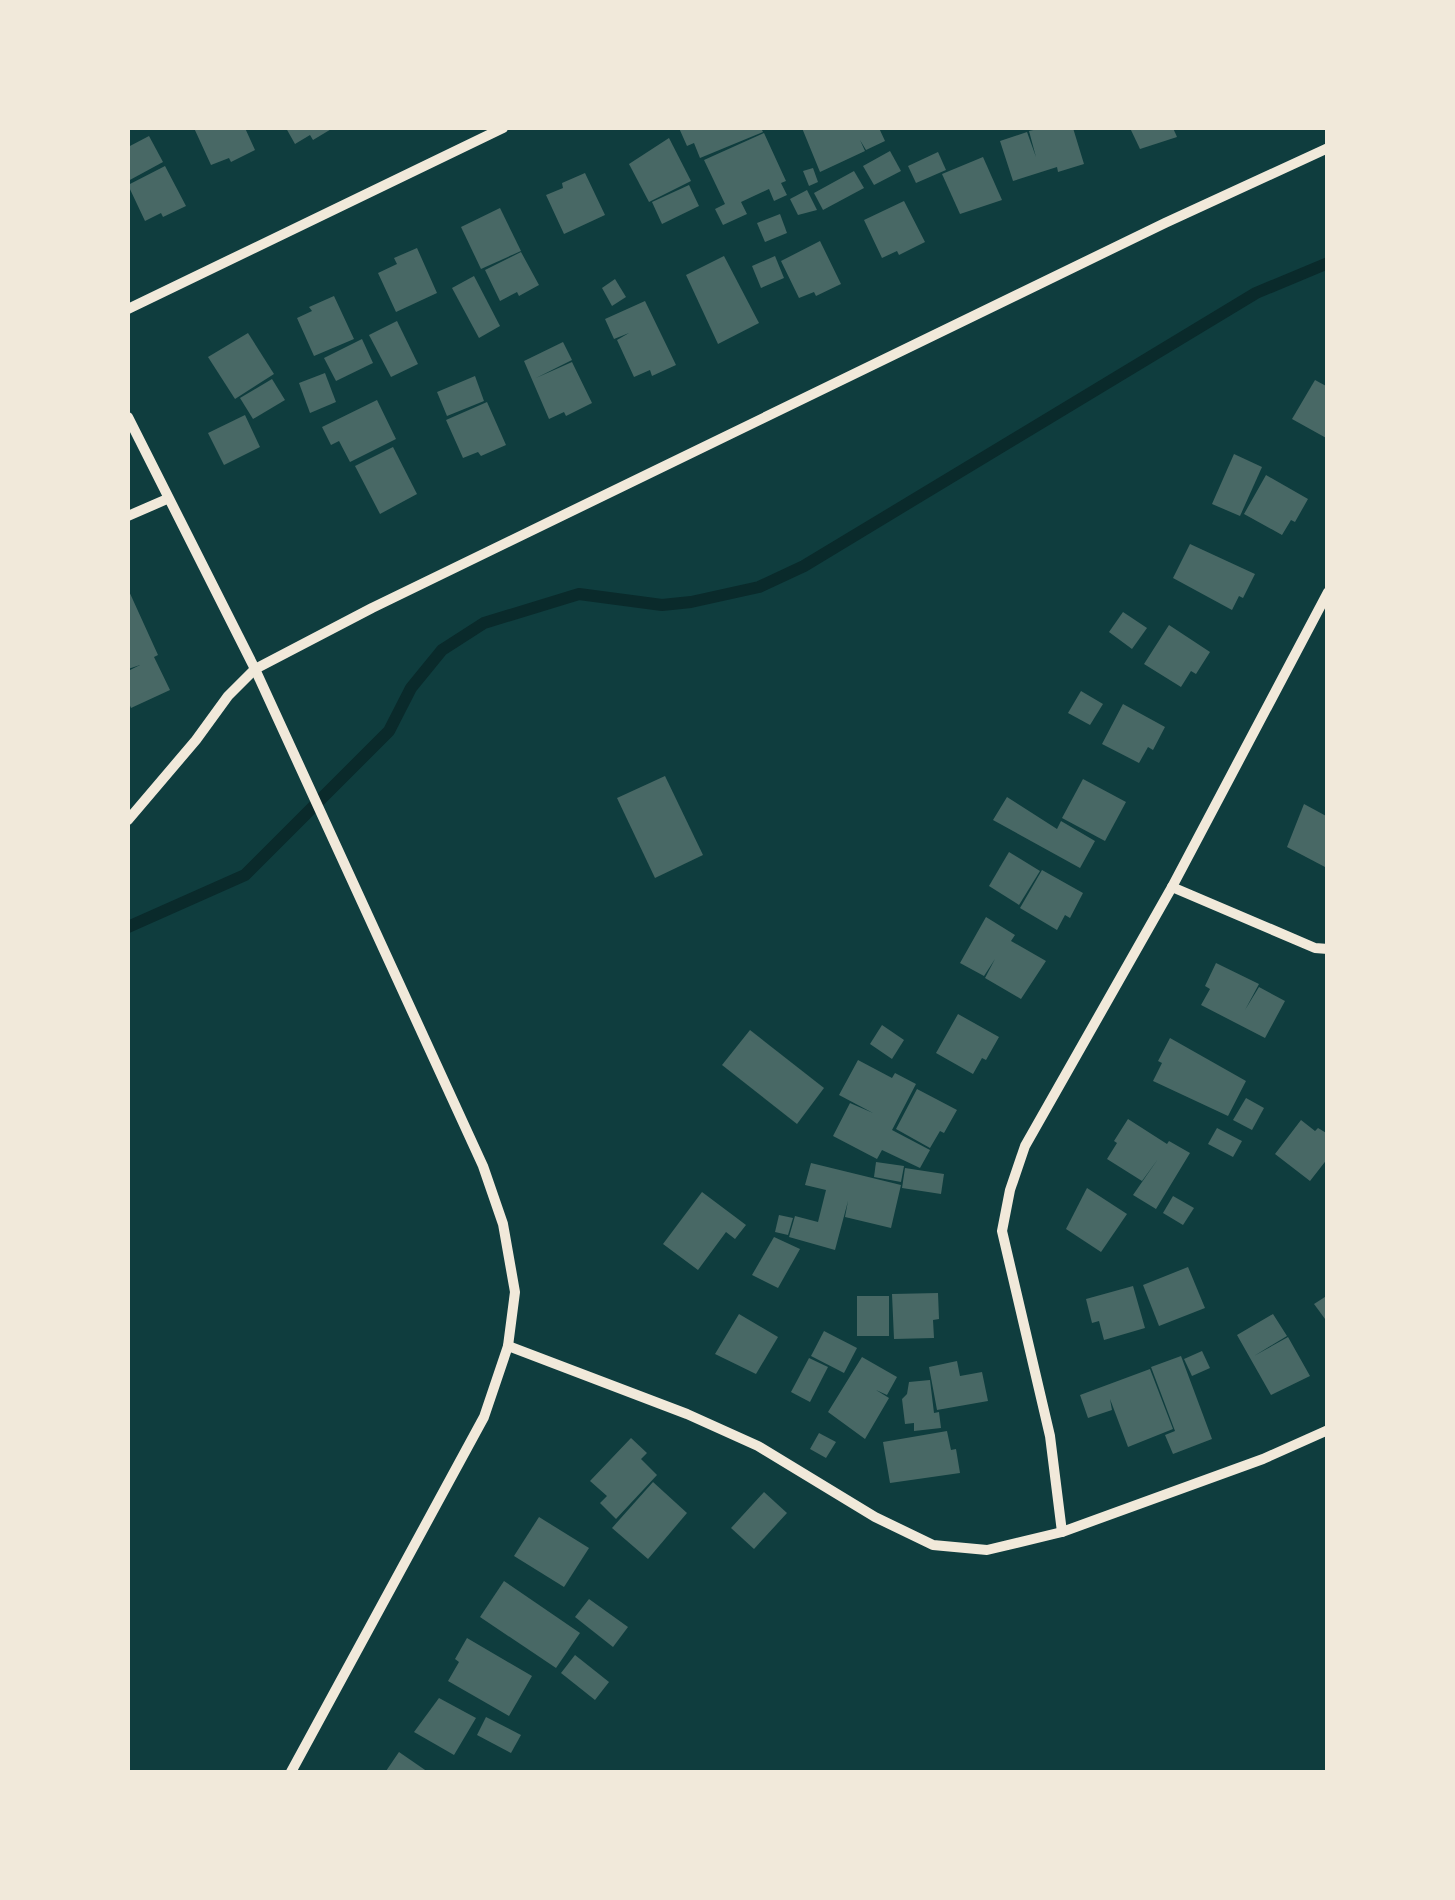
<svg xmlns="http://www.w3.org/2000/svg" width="1455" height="1900" font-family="'IBM Plex Serif',serif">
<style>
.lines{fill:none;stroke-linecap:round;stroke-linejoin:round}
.stream{stroke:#0a2a2b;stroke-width:12}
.building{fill:#486865}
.minor{stroke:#f1e9da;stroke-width:10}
</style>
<rect width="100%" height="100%" fill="#0f3d3e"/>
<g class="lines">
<polyline class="stream" points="128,927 245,875 389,731 411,688 442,650 484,623 579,594 662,605 691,602 759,587 804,566 1256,293 1328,263"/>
</g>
<g class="building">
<polygon points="194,128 245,128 255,150 231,162 229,158 211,165"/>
<polygon points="286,128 333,128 313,140 310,135 295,144"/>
<polygon points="679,128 761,128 763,132 700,158 694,143 687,146"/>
<polygon points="802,128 879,128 885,141 866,150 860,140 865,151 820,172"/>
<polygon points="1042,128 1073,128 1084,164 1058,172 1057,167 1013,181 1000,141 1027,132 1036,157 1029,131"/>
<polygon points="1130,128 1173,128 1177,137 1140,149"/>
<polygon points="764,133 786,181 781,183 787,195 774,201 769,189 741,202 747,214 723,225 715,209 725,204 704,160"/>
<polygon points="149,136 163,162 128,181 128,147"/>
<polygon points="669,138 691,181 649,202 629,164"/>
<polygon points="890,151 901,171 874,185 863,166"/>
<polygon points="938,152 946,170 916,183 908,166"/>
<polygon points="983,157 1002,200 960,214 942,174"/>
<polygon points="165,166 186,206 163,217 161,213 145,221 128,185"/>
<polygon points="813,168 818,182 809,186 803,171"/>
<polygon points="854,171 864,188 823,210 814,193"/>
<polygon points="585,173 605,215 564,234 546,195 563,188 562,183"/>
<polygon points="689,185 699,206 662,224 652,202"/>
<polygon points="807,190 817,210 798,215 790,199"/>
<polygon points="904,201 925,242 899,255 897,251 882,258 864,220"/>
<polygon points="500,208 521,251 481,269 461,227"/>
<polygon points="780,214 787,233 765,242 757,223"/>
<polygon points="820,241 841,284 816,296 814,292 799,298 781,261"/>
<polygon points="417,248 437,293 396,312 378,273 397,264 394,258"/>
<polygon points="521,252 539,285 519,296 517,292 500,301 485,270"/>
<polygon points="724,256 759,323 718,344 686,275"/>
<polygon points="775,256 784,278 761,288 752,266"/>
<polygon points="474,276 500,326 479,338 452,288"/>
<polygon points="615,279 626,297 612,306 602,288"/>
<polygon points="334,296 354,339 314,356 297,318 312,311 309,307"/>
<polygon points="645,301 676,365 652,376 650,370 634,377 617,340 629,333 614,339 605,319"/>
<polygon points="397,321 418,364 391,377 369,335"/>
<polygon points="248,333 274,374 235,399 208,357"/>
<polygon points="362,339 373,363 336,381 324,358"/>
<polygon points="563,342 572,360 536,378 572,362 592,403 566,416 564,412 549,419 524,361"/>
<polygon points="325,373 336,402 310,413 299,383"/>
<polygon points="475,376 484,401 447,416 437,392"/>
<polygon points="272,379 285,400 253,419 240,398"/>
<polygon points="1315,380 1328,387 1328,439 1292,419"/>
<polygon points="377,400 396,439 350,462 339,441 331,445 322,427"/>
<polygon points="487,402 506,445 481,456 478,452 463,458 446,420"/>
<polygon points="245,415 260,447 224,465 208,433"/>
<polygon points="393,447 417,494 380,514 355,466"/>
<polygon points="1234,454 1262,467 1240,516 1212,504"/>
<polygon points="1266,475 1308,499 1295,522 1291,520 1282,535 1244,514"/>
<polygon points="1190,544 1255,574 1243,598 1239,596 1232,610 1173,578"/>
<polygon points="128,589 158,655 154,657 170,690 131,708 128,701 128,671 140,665 128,669"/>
<polygon points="1123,612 1147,628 1132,649 1109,632"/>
<polygon points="1169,625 1210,652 1196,674 1191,671 1181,687 1144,664"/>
<polygon points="1081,691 1103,704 1090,725 1068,713"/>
<polygon points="1123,704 1165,727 1153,750 1148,747 1139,763 1102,744"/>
<polygon points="665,776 703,855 655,878 617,798"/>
<polygon points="1083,779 1126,802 1105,841 1062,818"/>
<polygon points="1007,797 1057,829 1061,821 1095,841 1080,868 993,820"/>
<polygon points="1304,804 1328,817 1325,867 1287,847"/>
<polygon points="1009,852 1040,871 1019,905 989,886"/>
<polygon points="1042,870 1083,893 1070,918 1065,915 1057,930 1020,908"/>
<polygon points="986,917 1015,935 1011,941 1046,961 1021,999 985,978 995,959 984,976 960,963"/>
<polygon points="1216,963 1259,984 1245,1010 1259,987 1285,1001 1265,1038 1201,1005 1210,989 1205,986"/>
<polygon points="958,1014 999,1037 986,1060 982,1058 973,1074 936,1053"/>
<polygon points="882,1025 904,1040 892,1059 870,1044"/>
<polygon points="750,1030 824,1088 797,1124 722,1065"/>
<polygon points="1170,1038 1246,1081 1228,1116 1153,1081 1162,1063 1158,1061"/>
<polygon points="858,1060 892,1078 895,1073 916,1084 892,1130 930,1150 920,1168 882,1150 877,1159 833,1136 850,1103 873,1113 839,1095"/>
<polygon points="917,1089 957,1110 944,1133 940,1131 930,1148 896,1129"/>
<polygon points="1246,1098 1264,1108 1252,1130 1233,1120"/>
<polygon points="1128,1119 1167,1144 1169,1141 1190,1153 1156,1209 1133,1195 1158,1159 1142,1181 1107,1159 1117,1143 1114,1141"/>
<polygon points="1301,1120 1315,1131 1318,1128 1328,1134 1328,1158 1310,1181 1275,1154"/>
<polygon points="1217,1128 1242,1141 1233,1157 1208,1144"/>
<polygon points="876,1162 904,1166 901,1182 874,1177"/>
<polygon points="811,1163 901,1185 891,1228 845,1217 848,1201 835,1250 789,1237 795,1216 818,1222 826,1190 805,1185"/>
<polygon points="905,1168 944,1174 941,1194 902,1188"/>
<polygon points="1087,1188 1127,1214 1101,1252 1066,1229"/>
<polygon points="702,1192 746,1225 735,1239 726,1232 698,1270 663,1244"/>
<polygon points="1173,1196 1194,1208 1183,1225 1163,1213"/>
<polygon points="779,1215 793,1218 788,1235 775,1232"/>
<polygon points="774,1237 800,1249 778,1288 752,1275"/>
<polygon points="1188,1267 1205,1308 1159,1326 1143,1285"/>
<polygon points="1133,1286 1145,1328 1104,1340 1099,1321 1092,1323 1086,1299"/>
<polygon points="938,1293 939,1319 933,1320 934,1338 894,1339 892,1294"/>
<polygon points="1328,1295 1328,1323 1314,1304"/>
<rect x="857" y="1296" width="32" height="40"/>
<polygon points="739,1314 778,1337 756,1374 715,1354"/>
<polygon points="1273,1314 1287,1336 1254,1356 1288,1337 1310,1376 1271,1395 1237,1335"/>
<polygon points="824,1331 857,1348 844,1373 811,1356"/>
<polygon points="1202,1351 1210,1368 1192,1376 1184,1359"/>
<polygon points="1181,1356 1212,1439 1173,1454 1165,1435 1175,1431 1151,1367"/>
<polygon points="862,1357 897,1377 887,1395 876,1390 889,1398 865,1439 828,1412"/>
<polygon points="809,1358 828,1367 810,1402 791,1392"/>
<polygon points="957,1361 960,1376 982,1372 988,1401 937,1410 929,1367"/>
<polygon points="1150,1369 1173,1429 1128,1447 1110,1399 1112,1410 1088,1418 1080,1395"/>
<polygon points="930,1380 934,1413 939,1412 941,1428 914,1431 914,1423 905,1424 902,1399 907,1394 909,1382"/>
<polygon points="947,1431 951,1450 956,1449 960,1473 890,1483 883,1442"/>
<polygon points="819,1433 836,1442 826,1458 810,1449"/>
<polygon points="631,1438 647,1453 641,1459 657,1475 616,1519 600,1503 607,1496 590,1481"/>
<polygon points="653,1482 687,1513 648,1559 612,1528"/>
<polygon points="764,1492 787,1513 754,1549 731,1528"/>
<polygon points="539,1517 589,1548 564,1587 514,1556"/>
<polygon points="504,1581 580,1633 556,1668 480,1617"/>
<polygon points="589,1599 628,1627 613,1647 575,1617"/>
<polygon points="467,1638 532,1676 509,1716 448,1681 459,1662 455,1659"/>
<polygon points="575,1655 609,1682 595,1700 561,1673"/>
<polygon points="439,1698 476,1718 454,1755 414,1732"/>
<polygon points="486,1717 521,1735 511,1753 477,1735"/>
<polygon points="399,1752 428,1772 388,1772 386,1771"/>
</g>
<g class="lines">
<g class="minor">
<polyline points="128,309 503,128"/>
<polyline points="128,417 255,669 483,1166 503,1224 515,1292 508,1346 484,1417 291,1772"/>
<polyline points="128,516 167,499"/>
<polyline points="128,820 196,740 228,696 255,669 372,608 1165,223 1328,148"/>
<polyline points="1172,887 1315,948 1328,949"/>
<polyline points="508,1346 687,1414 758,1446 875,1517 933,1545 987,1550 1062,1532 1263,1459 1328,1430"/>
<polyline points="1062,1532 1050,1436 1002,1231 1010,1190 1025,1146 1172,887 1328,592"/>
</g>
</g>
<rect width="1455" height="1900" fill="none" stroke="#f1e9da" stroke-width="260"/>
</svg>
